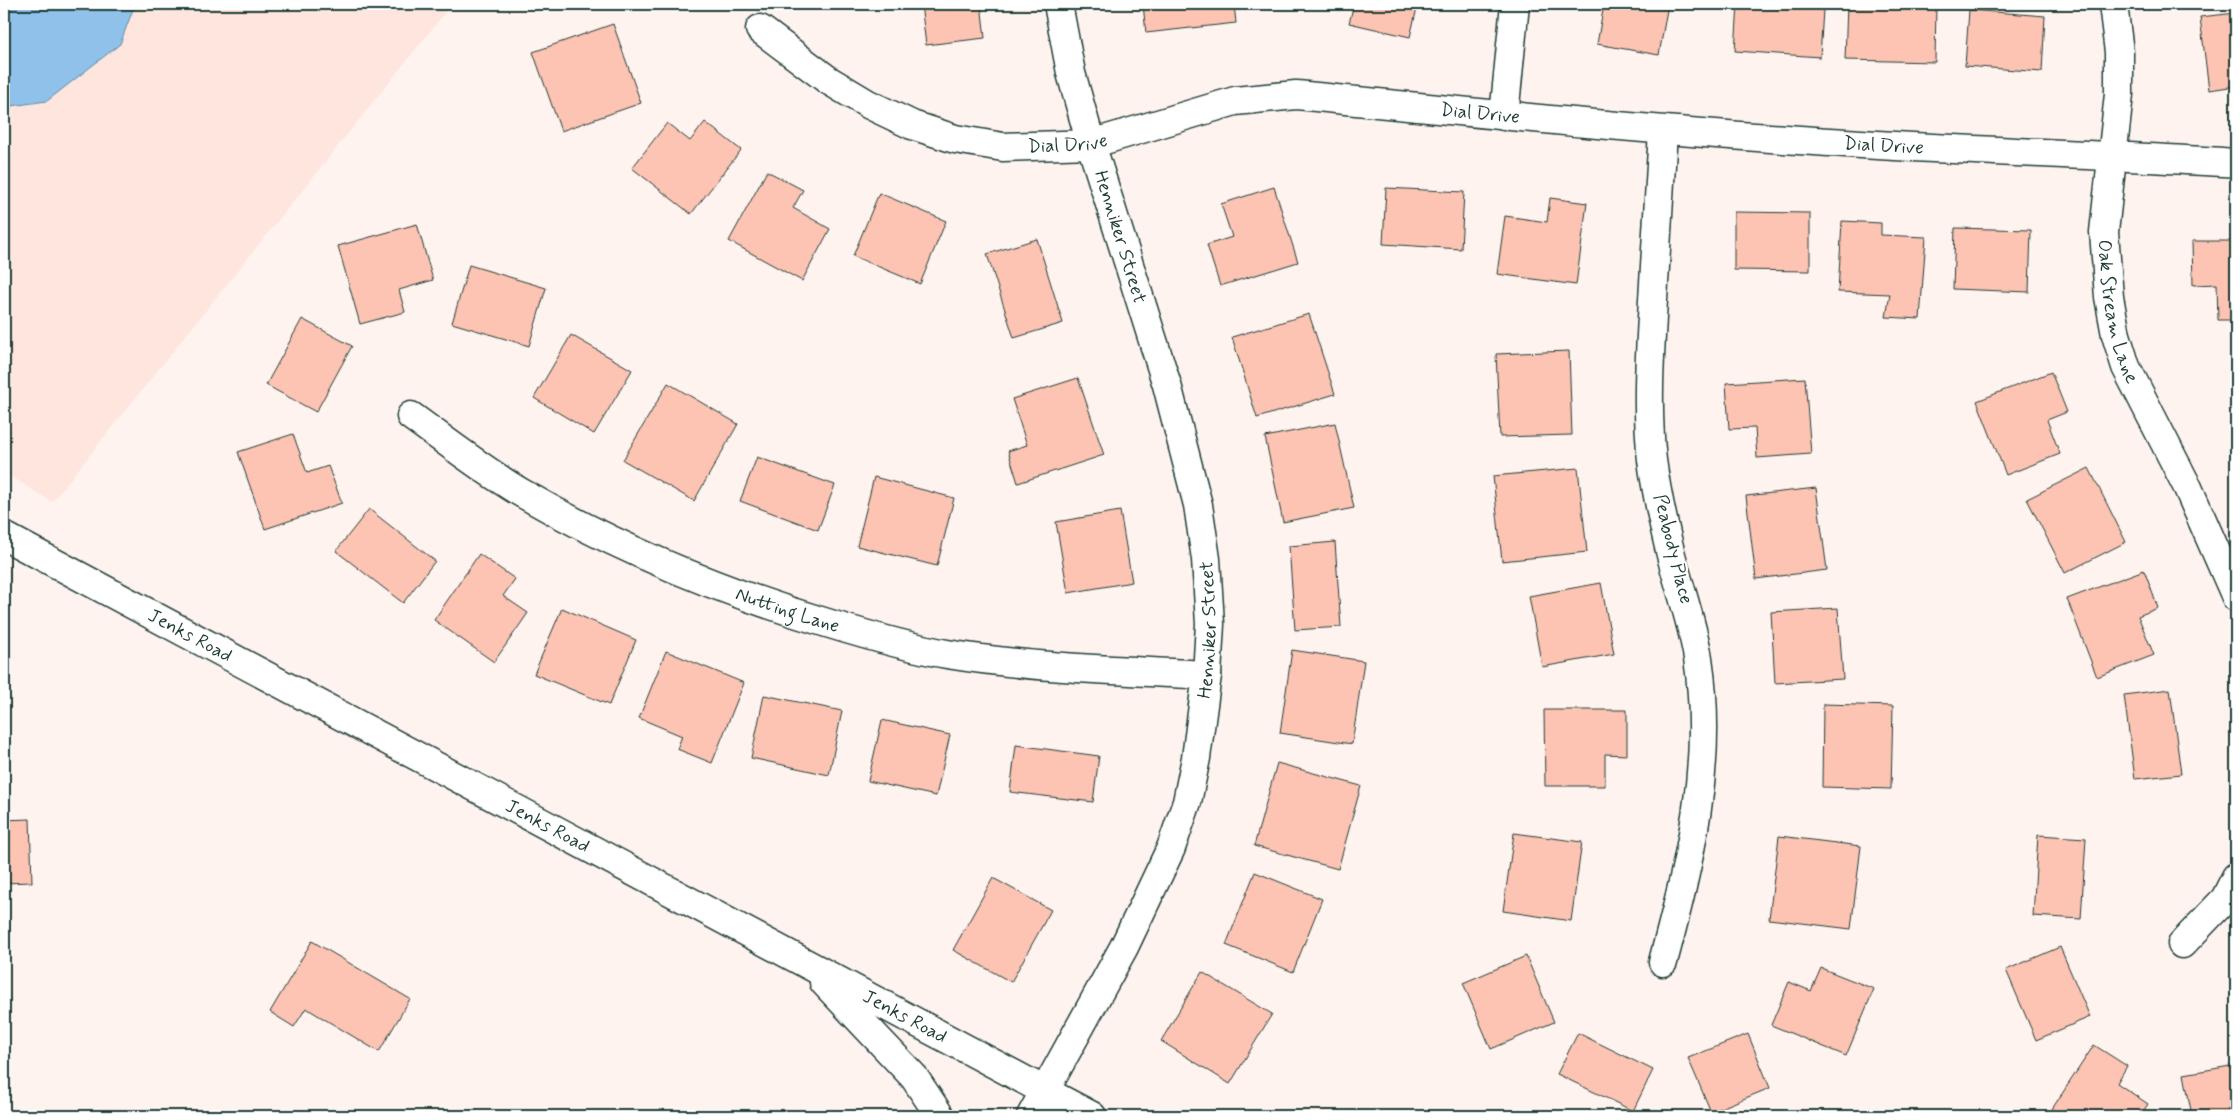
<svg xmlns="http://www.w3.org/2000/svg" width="2240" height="1120" font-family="Mynerve,sans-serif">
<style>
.built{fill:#fee5de}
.water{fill:#8fc1eb;stroke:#628ca2}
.building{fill:#fdc3b3;stroke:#1f3d34}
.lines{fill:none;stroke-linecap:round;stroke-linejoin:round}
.minor-casing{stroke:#1f3d34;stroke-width:31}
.minor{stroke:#fff;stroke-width:28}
.labels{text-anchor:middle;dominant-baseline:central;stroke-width:4.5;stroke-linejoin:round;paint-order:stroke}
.street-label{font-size:19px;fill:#1f3d34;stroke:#fff}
</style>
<rect width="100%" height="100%" fill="#fff3f0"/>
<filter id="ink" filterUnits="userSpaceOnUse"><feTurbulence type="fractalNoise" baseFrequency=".02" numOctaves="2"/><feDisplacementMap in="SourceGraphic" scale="10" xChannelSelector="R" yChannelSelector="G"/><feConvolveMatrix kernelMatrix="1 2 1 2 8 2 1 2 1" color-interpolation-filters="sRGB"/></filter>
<g filter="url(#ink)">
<polygon class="built" points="4,4 452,4 52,502 4,472"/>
<polygon class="water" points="4,4 135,4 120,44 47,101 4,107"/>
<g class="building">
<polygon points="921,4 981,4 985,38 926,45"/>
<polygon points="1143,4 1234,4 1236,23 1146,33"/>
<polygon points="1354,4 1418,4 1410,37 1349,23"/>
<polygon points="1604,4 1668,4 1659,55 1597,44"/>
<polygon points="1738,4 1823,10 1820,57 1735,51"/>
<polygon points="1847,4 1936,4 1935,62 1845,60"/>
<polygon points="1969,10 2045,16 2042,72 1965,66"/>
<polygon points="2236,13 2236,86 2209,90 2200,17"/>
<polygon points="613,24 641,103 561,131 533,52"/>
<polygon points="705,122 741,150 691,214 632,168 667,123 690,141"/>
<polygon points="767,171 803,190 793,208 830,229 802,281 729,241"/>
<polygon points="1274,187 1298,262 1220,286 1207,245 1232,237 1221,204"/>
<polygon points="1386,188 1464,192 1461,249 1383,244"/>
<polygon points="879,193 946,221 920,284 853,256"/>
<polygon points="1550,198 1587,203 1576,285 1497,274 1505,216 1547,222"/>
<polygon points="1734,212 1810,213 1810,271 1734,270"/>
<polygon points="1842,221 1881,223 1881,235 1926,237 1920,319 1886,317 1890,294 1838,292"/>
<polygon points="417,224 433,280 399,290 405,312 360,324 338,246"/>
<polygon points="1955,228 2031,230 2029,292 1953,289"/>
<polygon points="1037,239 1063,323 1014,338 987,254"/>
<polygon points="2192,241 2236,241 2236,320 2218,320 2217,284 2193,285"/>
<polygon points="469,265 546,288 529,346 452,323"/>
<polygon points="1309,314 1335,394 1257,418 1232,337"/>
<polygon points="302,319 352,346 316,412 266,385"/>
<polygon points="571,335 632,370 594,434 534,398"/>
<polygon points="1569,351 1572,435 1500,437 1496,354"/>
<polygon points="2051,372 2067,412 2047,420 2060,454 2006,475 1977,401"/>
<polygon points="1078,378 1104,455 1018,483 1008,451 1027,445 1012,399"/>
<polygon points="1805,378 1811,454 1757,458 1755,428 1729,429 1726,383"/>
<polygon points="668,383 738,424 694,501 623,460"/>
<polygon points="2236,389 2236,403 2231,391"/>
<polygon points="1335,423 1354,508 1283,522 1265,437"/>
<polygon points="293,434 307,473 328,466 342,503 265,529 238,452"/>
<polygon points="757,457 835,485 818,530 740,501"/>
<polygon points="1578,468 1587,552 1502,561 1493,476"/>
<polygon points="2089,468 2126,542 2065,573 2027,499"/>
<polygon points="874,477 954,498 937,566 857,546"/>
<polygon points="1816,488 1827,570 1756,579 1746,496"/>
<polygon points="369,509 435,561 403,603 336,551"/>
<polygon points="1120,511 1132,582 1068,593 1056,522"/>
<polygon points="1335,542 1341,627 1295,630 1289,546"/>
<polygon points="479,554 515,579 503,596 528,613 494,662 434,620"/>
<polygon points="2144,570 2158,608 2138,616 2154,655 2097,677 2067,599"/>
<polygon points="1601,583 1614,654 1542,667 1529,596"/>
<polygon points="562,608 636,640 609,705 534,674"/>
<polygon points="1838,608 1843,679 1775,683 1771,612"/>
<polygon points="1292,650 1364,661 1352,744 1280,733"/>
<polygon points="666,651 744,683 712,763 677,749 682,736 639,718"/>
<polygon points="2170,689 2181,774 2135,779 2124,695"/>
<polygon points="764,695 842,711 829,775 751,758"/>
<polygon points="1823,704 1893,706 1891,789 1822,787"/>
<polygon points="1544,710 1627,710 1627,755 1605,754 1605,786 1545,786"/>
<polygon points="882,720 950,735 936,796 868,781"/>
<polygon points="1016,745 1099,756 1093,802 1010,792"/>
<polygon points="1277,763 1361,786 1338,869 1254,846"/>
<polygon points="30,819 32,882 4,883 4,820"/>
<polygon points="1514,833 1582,842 1571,921 1503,911"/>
<polygon points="2038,835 2086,838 2081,919 2033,916"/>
<polygon points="1779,836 1861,846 1851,929 1769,919"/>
<polygon points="1255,872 1322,899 1293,972 1226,945"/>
<polygon points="993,878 1051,910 1011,982 953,950"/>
<polygon points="312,941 410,999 379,1052 306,1008 294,1027 270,1012"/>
<polygon points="2060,947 2090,1017 2036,1040 2006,970"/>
<polygon points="1526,956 1554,1022 1491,1049 1463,983"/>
<polygon points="1821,968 1874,989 1846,1056 1771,1025 1789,982 1811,991"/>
<polygon points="1202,972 1272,1014 1230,1084 1161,1041"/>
<polygon points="1578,1033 1653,1070 1633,1111 1557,1074"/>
<polygon points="1748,1034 1770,1088 1711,1112 1688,1058"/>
<polygon points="2094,1045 2127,1066 2117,1083 2148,1104 2140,1116 2063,1116 2052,1109"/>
<polygon points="2236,1065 2236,1116 2192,1116 2184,1074"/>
</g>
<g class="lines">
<defs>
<g id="minor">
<path id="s1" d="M2113 4 2119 52V94L2104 232 2109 297 2116 335 2126 367 2188 488 2236 597"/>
<path id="s2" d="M760 29 828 80 868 104 912 125 955 139 1003 147 1091 144 1235 101 1296 95C1469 112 1641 130 1815 141 1955 151 2096 154 2236 163"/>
<polyline points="1504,116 1515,4"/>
<path id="s3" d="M411 416C447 442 483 470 520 492 617 548 720 591 827 623 866 635 907 647 947 654 1033 668 1120 670 1207 675"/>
<path id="s4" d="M4 536 1092 1116"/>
<polyline points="2182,944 2225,899 2236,877"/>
<path d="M1663 962C1690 860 1714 764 1698 658 1692 621 1679 587 1670 551 1663 522 1656 490 1652 460 1646 407 1650 353 1653 300 1656 243 1660 187 1663 131"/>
<polyline points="824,982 914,1077 940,1116"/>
<path id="s5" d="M1031 1116 1124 947 1171 848 1187 802 1196 758 1207 675 1210 624 1206 559 1198 505 1167 385 1091 144 1071 73 1058 4"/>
</g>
</defs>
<use href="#minor" class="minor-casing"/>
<use href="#minor" class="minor"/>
</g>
</g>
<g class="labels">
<g class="street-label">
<text stroke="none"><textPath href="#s2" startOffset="759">Dial Drive</textPath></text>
<text stroke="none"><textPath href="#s2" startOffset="339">Dial Drive</textPath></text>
<text stroke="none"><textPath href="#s2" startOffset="1164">Dial Drive</textPath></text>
<text transform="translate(1120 237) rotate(73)">Henniker Street</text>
<text stroke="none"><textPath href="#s1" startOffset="310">Oak Stream Lane</textPath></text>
<text transform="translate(1673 549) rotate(76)">Peabody Place</text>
<text stroke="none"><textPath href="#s3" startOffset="426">Nutting Lane</textPath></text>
<text stroke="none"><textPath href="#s5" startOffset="525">Henniker Street</textPath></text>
<text stroke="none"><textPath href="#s4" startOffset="211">Jenks Road</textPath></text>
<text stroke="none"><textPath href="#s4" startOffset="616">Jenks Road</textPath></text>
<text stroke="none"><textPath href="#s4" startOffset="1021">Jenks Road</textPath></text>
</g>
</g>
<rect width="2240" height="1120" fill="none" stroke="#fff" stroke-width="20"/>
<rect x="10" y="10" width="2220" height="1100" fill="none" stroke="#1f3d34" stroke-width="2" filter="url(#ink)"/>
</svg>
